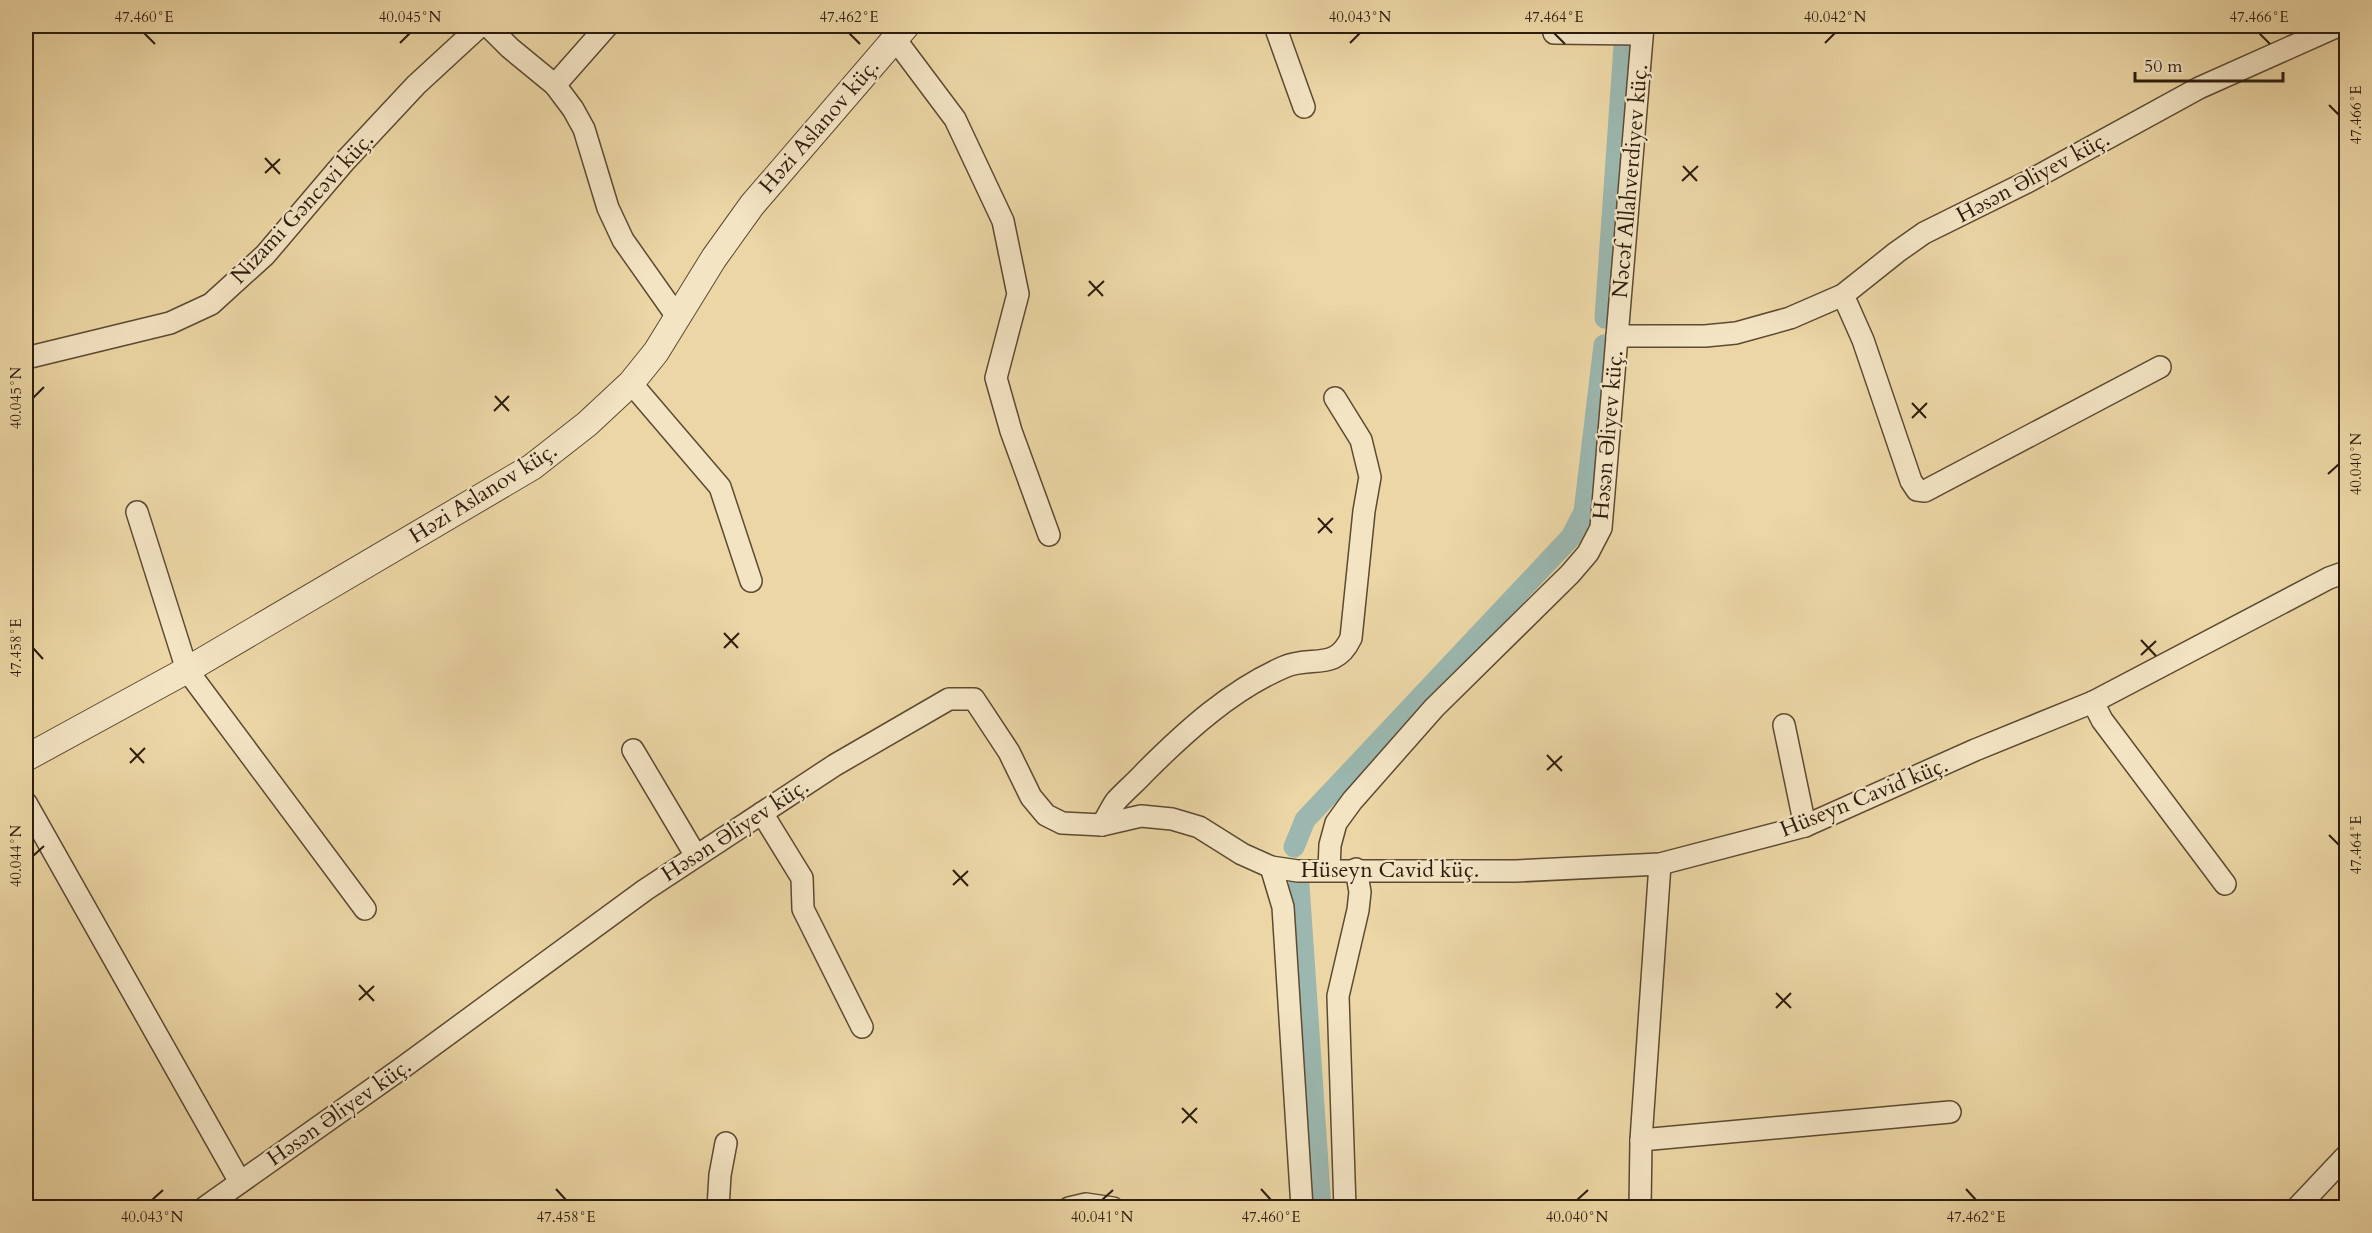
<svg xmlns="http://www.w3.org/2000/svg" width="2372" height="1233" font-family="Cardo,serif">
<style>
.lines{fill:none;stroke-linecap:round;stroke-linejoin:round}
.canal{stroke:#9bb7af;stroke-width:21}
.minor-casing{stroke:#5c4a33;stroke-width:24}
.tertiary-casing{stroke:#5c4a33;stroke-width:28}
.minor{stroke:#f3e4c4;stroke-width:21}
.tertiary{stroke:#f3e4c4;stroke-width:26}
.ticks{fill:none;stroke:#2c1c0d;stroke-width:2}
.labels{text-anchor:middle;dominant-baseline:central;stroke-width:4.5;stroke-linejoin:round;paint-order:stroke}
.street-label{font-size:22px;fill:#2c1c0d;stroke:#f3e4c4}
.neatline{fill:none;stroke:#2c1c0d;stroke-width:2}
.ticks-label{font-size:15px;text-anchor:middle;fill:#2c1c0d}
</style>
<rect width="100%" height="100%" fill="#ecd6a5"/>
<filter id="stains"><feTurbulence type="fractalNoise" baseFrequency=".00333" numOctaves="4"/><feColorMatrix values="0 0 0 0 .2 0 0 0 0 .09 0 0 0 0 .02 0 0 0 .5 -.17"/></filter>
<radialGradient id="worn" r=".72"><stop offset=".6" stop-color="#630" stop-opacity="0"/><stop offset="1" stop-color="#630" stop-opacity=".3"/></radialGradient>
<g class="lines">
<g class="canal">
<polyline points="1605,318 1624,46"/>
<polyline points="1294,847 1305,820 1571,537 1584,512 1604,345"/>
<polyline points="1299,885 1321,1208"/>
</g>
<defs>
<g id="minor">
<polyline points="488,26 510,48 555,85 573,109 584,129 608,208 623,240 678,318"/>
<polyline points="1275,26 1304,107"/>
<polyline points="1554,33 1642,34"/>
<polyline points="895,39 955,119 1003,221 1018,294 996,378 1011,431 1049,535"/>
<polyline points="555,85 607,26"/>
<polyline points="1843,295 1863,340 1911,481 1917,490 1925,491 2160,367"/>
<polyline points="1617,336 1705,336 1736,333 1790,318 1843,295 1897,252 1924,233 2029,181 2199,88 2338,26"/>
<polyline points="26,358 170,323 211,304 265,255 345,161 416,85 480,26"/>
<polyline points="631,383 720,487 751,581"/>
<polyline points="137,512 187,670 365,909"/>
<polyline points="2093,702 2102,720 2225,884"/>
<polyline points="1784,725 1805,826"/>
<polyline points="633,750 696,856"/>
<polyline points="26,803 240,1182"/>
<polyline points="762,813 802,878 803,909 862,1027"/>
<path d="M1102 825C1107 817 1111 808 1116 801 1125 791 1136 782 1145 772 1186 731 1231 690 1284 667 1312 655 1335 672 1351 638L1364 511 1370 477 1361 440 1335 398"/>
<polyline points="1271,867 1283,907 1302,1208"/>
<polyline points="1329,870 1330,845 1336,823 1352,801 1434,708 1570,574 1588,553 1601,528 1643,26"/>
<polyline points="1641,1140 1950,1112"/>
<polyline points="204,1208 402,1068 645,890 835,765 949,699 974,699 1009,752 1031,797 1046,815 1062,823 1102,825 1141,816 1172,819 1199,827 1242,854 1271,867 1298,871 1516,871 1660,864 1805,826 1975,750 2093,702 2329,578 2346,572"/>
<polyline points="718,1208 720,1175 726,1143"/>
<polyline points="1069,1208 1086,1204 1113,1208"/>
<polyline points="1345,1208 1338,996 1358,910 1360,892 1356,869"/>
<polyline points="1640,1208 1641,1140 1660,864"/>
<polyline points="2297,1208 2346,1156"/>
</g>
<polyline id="tertiary" points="26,758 187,670 532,467 587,424 631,383 656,352 714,258 752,205 906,26"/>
</defs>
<use href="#minor" class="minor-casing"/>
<use href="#tertiary" class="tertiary-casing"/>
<use href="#minor" class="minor"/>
<use href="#tertiary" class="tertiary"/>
</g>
<path class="ticks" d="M144 33 155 44M849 33 860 44M1554 33 1565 44M2259 33 2270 44M400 43 410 33M1350 43 1360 33M1825 43 1835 33M2329 105 2339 115M265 158 280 174M1683 166 1697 181M265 173 280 159M1682 181 1698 166M1089 281 1103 296M1088 296 1104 281M495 396 509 411M33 398 44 387M1912 403 1926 418M494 411 509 396M1912 418 1927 403M2328 474 2339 464M1318 518 1332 533M1318 533 1333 518M724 633 738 648M2141 640 2156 656M33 648 43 659M724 648 739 633M2141 655 2156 641M130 748 144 763M1547 755 1562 771M130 763 145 748M1547 770 1562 756M2329 835 2339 845M33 856 44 846M953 870 968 886M953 885 968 871M359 985 374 1001M1776 993 1791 1008M359 1000 374 986M1776 1008 1791 993M1182 1108 1197 1123M1182 1123 1197 1108M556 1189 566 1200M1261 1189 1271 1200M1966 1189 1976 1200M152 1200 163 1190M1102 1200 1113 1190M1577 1200 1588 1190"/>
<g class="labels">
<g class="street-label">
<text transform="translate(819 126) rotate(-49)">Həzi Aslanov küç.</text>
<text transform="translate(2033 177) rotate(-28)">Həsən Əliyev küç.</text>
<text transform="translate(1630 181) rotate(-85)">Nəcəf Allahverdiyev küç.</text>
<text transform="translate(302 208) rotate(-47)">Nizami Gəncəvi küç.</text>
<text transform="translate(1608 435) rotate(-85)">Həsən Əliyev küç.</text>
<text transform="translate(483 493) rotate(-32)">Həzi Aslanov küç.</text>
<text transform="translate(1864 797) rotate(-22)">Hüseyn Cavid küç.</text>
<text transform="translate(735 830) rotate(-33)">Həsən Əliyev küç.</text>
<text x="1390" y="870">Hüseyn Cavid küç.</text>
<text transform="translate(339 1112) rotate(-35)">Həsən Əliyev küç.</text>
</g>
</g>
<rect width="2372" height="1233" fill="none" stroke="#ecd6a5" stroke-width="66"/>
<path d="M2135 72v9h148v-9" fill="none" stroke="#2c1c0d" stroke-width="3"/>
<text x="2144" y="72" font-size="18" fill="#2c1c0d" stroke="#f3e4c4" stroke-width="4.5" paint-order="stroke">50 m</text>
<rect x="33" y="33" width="2306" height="1167" class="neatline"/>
<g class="ticks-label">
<text x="144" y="22">47.460°E</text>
<text x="410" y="22">40.045°N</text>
<text x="849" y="22">47.462°E</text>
<text x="1360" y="22">40.043°N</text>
<text x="1554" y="22">47.464°E</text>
<text x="1835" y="22">40.042°N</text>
<text x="2259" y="22">47.466°E</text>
<text transform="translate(2356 115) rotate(-90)" y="5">47.466°E</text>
<text transform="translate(16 398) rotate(-90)" y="5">40.045°N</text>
<text transform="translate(2356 464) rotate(-90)" y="5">40.040°N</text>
<text transform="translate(16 648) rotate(-90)" y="5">47.458°E</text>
<text transform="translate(2356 845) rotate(-90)" y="5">47.464°E</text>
<text transform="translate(16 856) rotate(-90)" y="5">40.044°N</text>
<text x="152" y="1222">40.043°N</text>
<text x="566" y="1222">47.458°E</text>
<text x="1102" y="1222">40.041°N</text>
<text x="1271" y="1222">47.460°E</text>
<text x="1577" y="1222">40.040°N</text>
<text x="1976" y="1222">47.462°E</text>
</g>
<rect width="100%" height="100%" filter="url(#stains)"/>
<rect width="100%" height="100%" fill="url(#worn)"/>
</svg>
